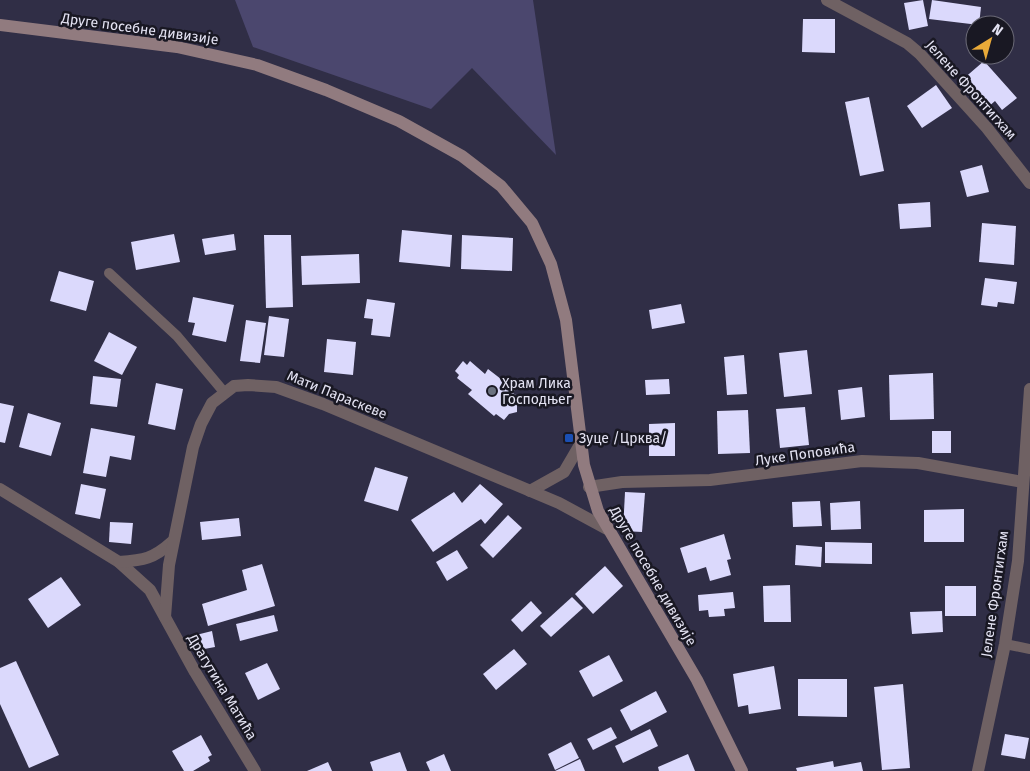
<svg xmlns="http://www.w3.org/2000/svg" width="1030" height="771" font-family="'Fira Sans',sans-serif">
<style>
.green{fill:#4b476e}
.building{fill:#dbd9fc}
.lines{fill:none;stroke-linecap:round;stroke-linejoin:round}
.lane{stroke:#6f6163;stroke-width:10}
.street{stroke:#6f6163;stroke-width:12}
.secondary{stroke:#917b7f;stroke-width:12}
.worship-dot{fill:#6b7280;stroke:#191823;stroke-width:2}
.transit-dot{fill:#1a4fb4;stroke:#191823;stroke-width:2}
.labels{text-anchor:middle;dominant-baseline:central;stroke-width:5;stroke-linejoin:round;paint-order:stroke}
.street-label{font-size:14px;fill:#e4e3f3;stroke:#191823}
.poi-label{font-size:14px;fill:#e4e3f3;stroke:#191823;text-anchor:start}
</style>
<rect width="100%" height="100%" fill="#302e46"/>
<polygon class="green" points="235,0 533,0 556,155 472,68 431,109 253,47"/>
<g class="building">
<polygon points="923,0 928,26 909,30 904,3"/>
<polygon points="932,0 981,7 979,25 929,19"/>
<polygon points="803,19 835,19 835,53 802,52"/>
<polygon points="984,61 1017,98 1002,110 995,101 987,108 962,80"/>
<polygon points="936,85 952,108 922,128 907,106"/>
<polygon points="869,97 884,171 860,176 845,102"/>
<polygon points="982,165 989,192 967,197 960,171"/>
<polygon points="930,202 931,227 900,229 898,204"/>
<polygon points="982,223 1016,226 1014,265 979,262"/>
<polygon points="402,230 452,235 450,267 399,262"/>
<polygon points="174,234 180,262 136,270 131,242"/>
<polygon points="234,234 236,250 205,255 202,239"/>
<polygon points="264,235 291,235 293,307 266,308"/>
<polygon points="462,235 513,238 512,271 461,269"/>
<polygon points="359,254 360,283 302,285 301,256"/>
<polygon points="59,271 94,281 86,311 50,301"/>
<polygon points="985,278 1017,282 1014,304 998,302 997,307 981,305"/>
<polygon points="193,297 234,305 226,342 192,335 195,323 188,322"/>
<polygon points="367,299 395,303 390,337 371,335 373,319 364,318"/>
<polygon points="681,304 685,323 652,329 649,310"/>
<polygon points="269,316 289,319 284,357 264,355"/>
<polygon points="246,320 266,323 260,363 240,361"/>
<polygon points="109,332 137,347 122,375 94,361"/>
<polygon points="327,339 356,342 353,375 324,372"/>
<polygon points="807,350 812,394 784,397 779,353"/>
<polygon points="744,355 747,394 727,395 724,357"/>
<polygon points="463,361 467,365 470,361 485,374 488,369 515,390 513,393 521,399 517,404 517,412 509,414 504,420 496,414 494,416 468,394 472,390 457,378 459,375 455,371"/>
<polygon points="933,373 934,419 890,420 889,375"/>
<polygon points="93,376 121,379 117,407 90,404"/>
<polygon points="669,379 670,394 646,395 645,380"/>
<polygon points="156,383 183,389 175,430 148,424"/>
<polygon points="862,387 865,417 841,420 838,390"/>
<polygon points="0,403 14,406 5,443 0,442"/>
<polygon points="805,407 809,445 780,448 776,409"/>
<polygon points="748,410 750,453 718,454 717,411"/>
<polygon points="28,413 61,423 51,456 19,447"/>
<polygon points="675,423 675,456 649,456 649,424"/>
<polygon points="91,428 135,436 131,460 110,456 106,477 83,473"/>
<rect x="932" y="431" width="19" height="22"/>
<polygon points="375,467 408,477 398,511 364,501"/>
<polygon points="81,484 106,489 100,519 75,514"/>
<polygon points="480,484 503,504 485,524 481,519 433,552 411,520 454,492 462,503"/>
<polygon points="625,492 645,493 642,532 623,531"/>
<polygon points="820,501 822,526 793,527 792,502"/>
<polygon points="860,501 861,529 831,530 830,503"/>
<polygon points="964,509 964,542 924,542 924,510"/>
<polygon points="508,515 522,528 493,558 480,545"/>
<polygon points="239,518 241,536 202,540 200,522"/>
<polygon points="110,522 133,523 131,544 109,542"/>
<polygon points="724,534 731,559 727,560 731,575 710,581 706,567 688,573 680,548"/>
<polygon points="825,542 872,543 872,564 825,563"/>
<polygon points="796,545 822,547 821,567 795,565"/>
<polygon points="457,550 468,568 447,581 436,562"/>
<polygon points="262,564 275,606 208,626 202,604 247,590 242,570"/>
<polygon points="605,566 623,586 593,614 575,594"/>
<polygon points="61,577 81,605 48,628 28,599"/>
<polygon points="790,585 791,622 764,622 763,586"/>
<rect x="945" y="586" width="31" height="30"/>
<polygon points="733,592 735,608 724,609 725,616 709,617 708,610 699,611 698,595"/>
<polygon points="572,597 583,608 551,637 540,626"/>
<polygon points="531,601 542,613 522,632 511,620"/>
<polygon points="942,611 943,632 912,634 910,612"/>
<polygon points="274,615 278,631 240,641 236,624"/>
<polygon points="212,631 215,647 199,650 196,635"/>
<polygon points="514,649 527,664 496,690 483,674"/>
<polygon points="609,655 623,681 593,697 579,671"/>
<polygon points="16,661 59,755 29,768 0,704 0,668"/>
<polygon points="267,663 280,689 258,700 245,673"/>
<polygon points="774,666 781,709 749,714 748,705 738,707 733,674"/>
<polygon points="798,679 847,679 847,717 798,716"/>
<polygon points="903,684 910,768 882,770 874,687"/>
<polygon points="656,691 667,712 631,731 620,710"/>
<polygon points="611,727 617,738 593,750 587,739"/>
<polygon points="650,729 658,746 623,763 615,746"/>
<polygon points="1005,734 1029,738 1025,759 1001,755"/>
<polygon points="201,735 212,755 208,757 210,761 193,771 184,771 172,751"/>
<polygon points="571,742 579,758 555,770 548,754"/>
<polygon points="400,752 407,771 373,771 370,762"/>
<polygon points="444,754 451,771 430,771 426,762"/>
<polygon points="688,754 695,771 659,771 658,767"/>
<polygon points="580,759 585,771 555,771"/>
<polygon points="833,761 834,767 861,762 863,771 797,771 796,768"/>
<polygon points="328,762 332,771 307,771"/>
</g>
<g class="lines">
<g class="lane">
<polyline points="109,273 177,336 224,392"/>
<polyline points="1005,644 1030,649"/>
</g>
<g class="street">
<polyline points="827,0 907,43 920,54 987,128 1030,183"/>
<polyline points="589,487 622,482 710,480 862,461 918,463 1023,482"/>
<polyline points="0,489 119,562 150,590 195,672 255,771"/>
<polyline points="530,491 564,472 581,443"/>
<path d="M119 562C144 560 153 559 172 542"/>
<polyline points="165,617 169,565 193,447 201,424 212,403 234,386 248,385 276,387 323,404 559,503 607,529"/>
<polyline points="978,771 1005,644 1018,561 1030,389"/>
</g>
<polyline class="secondary" points="0,25 177,47 257,65 326,90 399,121 462,156 501,186 532,223 551,264 566,320 584,465 598,511 697,680 742,771"/>
</g>
<circle class="worship-dot" cx="492" cy="391" r="5"/>
<rect class="transit-dot" x="564" y="433" width="10" height="10" rx="2.5"/>
<g class="labels">
<g class="street-label">
<text transform="translate(140 29) rotate(8)">Друге посебне дивизије</text>
<text transform="translate(971 90) rotate(48)">Јелене Фронтигхам</text>
<text transform="translate(337 395) rotate(22)">Мати Параскеве</text>
<text transform="translate(805 454) rotate(-8)">Луке Поповића</text>
<text transform="translate(653 576) rotate(60)">Друге посебне дивизије</text>
<text transform="translate(995 594) rotate(-82)">Јелене Фронтигхам</text>
<text transform="translate(222 687) rotate(59)">Драгутина Матића</text>
</g>
<g class="poi-label">
<text x="502" y="383">Храм Лика<tspan x="502" dy="16">Господњег</tspan></text>
<text x="579" y="438">Зуце /Црква/</text>
</g>
</g>
<g transform="translate(990 40) rotate(37)"><circle r="24" fill="#191823" stroke="#6a6976"/>
<path d="M0-4L9 19L0 12L-9 19Z" fill="#eaaa39"/>
<text y="-8" font-size="14" font-weight="bold" text-anchor="middle" fill="#e4e3f3">N</text>
</g>
</svg>
